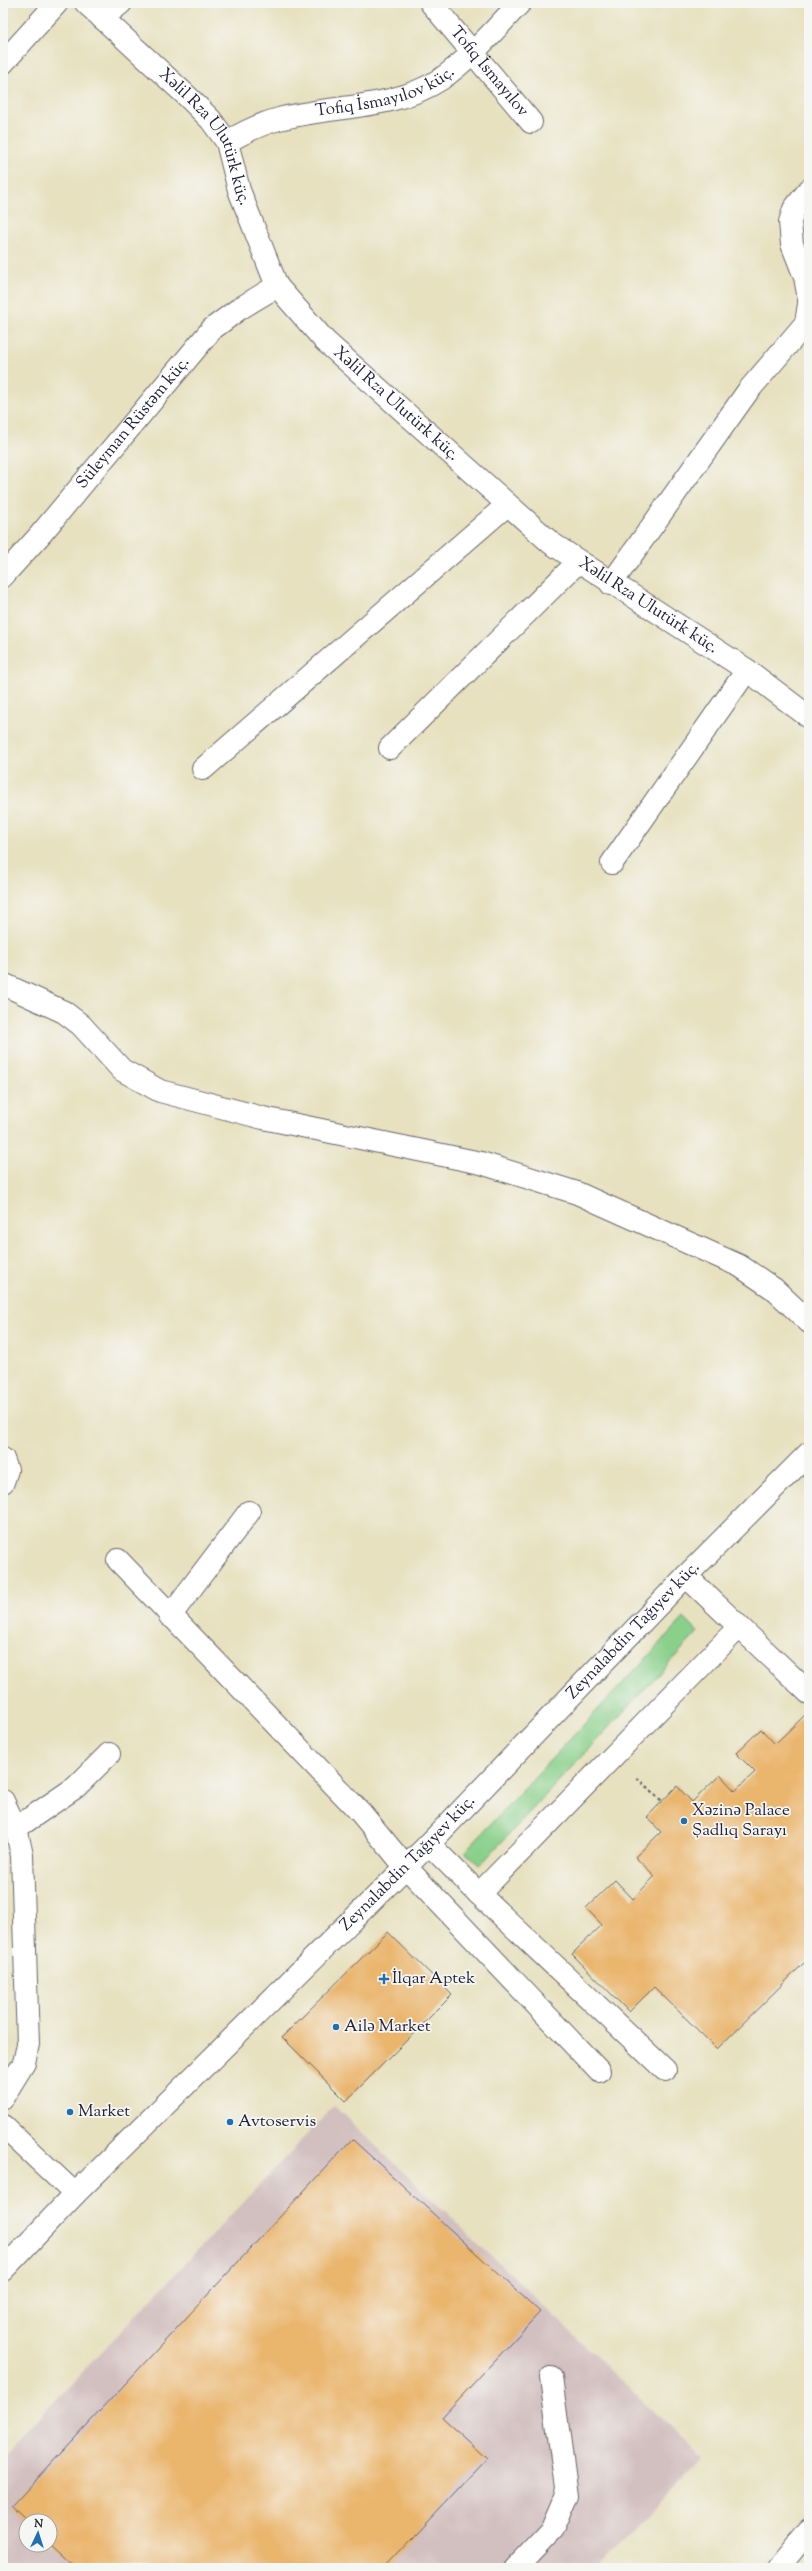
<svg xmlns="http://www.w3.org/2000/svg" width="812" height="2571" font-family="'Sorts Mill Goudy',serif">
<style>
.industrial{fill:#d2bfbf;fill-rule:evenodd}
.green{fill:#89d08b;stroke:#567963}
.building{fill:#eab66e}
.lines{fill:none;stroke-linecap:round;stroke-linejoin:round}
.minor-casing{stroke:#676569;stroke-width:24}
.path{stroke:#676569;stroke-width:2.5;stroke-dasharray:3 3;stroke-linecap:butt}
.minor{stroke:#fff;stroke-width:22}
.poi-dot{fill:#1f6fb2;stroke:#f6f6f2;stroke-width:1.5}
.labels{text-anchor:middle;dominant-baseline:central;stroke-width:3.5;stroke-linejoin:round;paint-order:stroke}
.street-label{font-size:17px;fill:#22223b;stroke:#f6f6f2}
.poi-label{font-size:17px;fill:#22223b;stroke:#f6f6f2;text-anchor:start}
</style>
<rect width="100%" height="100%" fill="#f6f6f2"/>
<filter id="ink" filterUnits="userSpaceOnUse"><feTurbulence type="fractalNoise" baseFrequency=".025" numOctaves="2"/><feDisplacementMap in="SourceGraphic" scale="8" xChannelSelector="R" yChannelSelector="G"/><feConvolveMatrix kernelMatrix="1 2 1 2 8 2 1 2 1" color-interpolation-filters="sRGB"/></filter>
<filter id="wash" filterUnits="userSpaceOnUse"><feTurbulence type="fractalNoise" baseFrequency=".012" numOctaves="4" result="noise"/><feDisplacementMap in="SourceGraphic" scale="16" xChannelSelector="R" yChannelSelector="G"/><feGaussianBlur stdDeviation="0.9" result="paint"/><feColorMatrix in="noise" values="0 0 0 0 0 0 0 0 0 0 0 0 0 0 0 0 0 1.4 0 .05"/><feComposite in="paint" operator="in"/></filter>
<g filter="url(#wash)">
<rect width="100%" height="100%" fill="#e7e1bf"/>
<path class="industrial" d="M334 2106 703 2458 595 2568H3V2456ZM26 2521H50V2545H26Z"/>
<polygon class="green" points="684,1618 698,1632 480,1865 465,1851"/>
<g id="blocks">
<g class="building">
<polygon points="808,1712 809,1958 717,2049 654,1987 629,2012 572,1954 602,1925 586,1908 615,1880 633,1899 655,1876 635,1857 661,1832 647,1817 677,1786 692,1802 720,1775 735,1791 755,1772 736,1753 761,1729 775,1744"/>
<polygon points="388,1932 452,1995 346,2101 282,2037"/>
<polygon points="352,2139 540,2312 442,2417 487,2458 384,2568 77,2568 50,2543 50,2521 26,2521 11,2507"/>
</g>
</g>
</g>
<g filter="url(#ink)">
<use href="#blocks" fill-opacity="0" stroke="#676569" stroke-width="1"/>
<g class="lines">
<defs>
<g id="minor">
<path id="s1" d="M86 3 187 96 211 120 227 142 239 190 277 286 325 341 551 543 747 670 809 717"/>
<path id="s2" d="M431 3 531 122"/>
<polyline points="102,18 121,3"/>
<polyline points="3,63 57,3"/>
<path id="s3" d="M227 142C244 132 260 124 279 119 332 105 394 110 441 79 471 58 495 29 520 3"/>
<polyline points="809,190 794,209 790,222 792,244 805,277 809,299"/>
<path id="s4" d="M3 576 40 535 212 329 239 309 277 286"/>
<polyline points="611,584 748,391 806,323 809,304"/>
<polyline points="390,748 578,562"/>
<polyline points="203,769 507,505"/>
<polyline points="612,863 747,670"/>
<polyline points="3,984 64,1012 81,1025 122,1070 160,1091 263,1118 481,1163 577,1193 740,1266 774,1289 809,1322"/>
<polyline points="3,1459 7,1470 3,1482"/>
<polyline points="118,1560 361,1813 404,1865 599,2071"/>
<polyline points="686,1576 809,1693"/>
<polyline points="170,1616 249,1512"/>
<polyline points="3,1801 16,1828 22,1855 28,2044 24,2063 3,2097"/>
<polyline points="16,1828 76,1787 109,1754"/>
<polyline points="429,1844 479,1894 665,2070"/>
<polyline points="479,1894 739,1627"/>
<polyline points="3,2126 75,2194"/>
<path id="s5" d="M3 2270 75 2194 429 1844 686 1576 809 1453"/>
<polyline points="516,2568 552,2530 567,2495 551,2378"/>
<polyline points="778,2568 809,2530"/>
</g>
</defs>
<use href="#minor" class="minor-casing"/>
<polyline class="path" points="637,1778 662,1801"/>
<use href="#minor" class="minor"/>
</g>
</g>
<g class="poi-dot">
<circle cx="684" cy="1821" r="4"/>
<path d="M382 1973h4v4h4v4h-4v4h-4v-4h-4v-4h4z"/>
<circle cx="336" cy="2027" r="4"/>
<circle cx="70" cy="2112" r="4"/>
<circle cx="230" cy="2122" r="4"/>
</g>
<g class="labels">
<g class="street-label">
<text stroke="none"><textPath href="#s2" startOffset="90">Tofiq İsmayılov</textPath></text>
<text stroke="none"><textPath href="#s3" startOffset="167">Tofiq İsmayılov küç.</textPath></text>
<text stroke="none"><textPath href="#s1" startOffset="183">Xəlil Rza Ulutürk küç.</textPath></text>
<text stroke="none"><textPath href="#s1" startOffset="519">Xəlil Rza Ulutürk küç.</textPath></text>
<text stroke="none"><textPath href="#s4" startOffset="201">Süleyman Rüstəm küç.</textPath></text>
<text stroke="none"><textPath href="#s1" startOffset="843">Xəlil Rza Ulutürk küç.</textPath></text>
<text stroke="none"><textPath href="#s5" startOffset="898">Zeynalabdin Tağıyev küç.</textPath></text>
<text stroke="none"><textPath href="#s5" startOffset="574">Zeynalabdin Tağıyev küç.</textPath></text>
</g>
<g class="poi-label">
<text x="692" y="1811">Xәzinә Palace<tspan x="692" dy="20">Şadlıq Sarayı</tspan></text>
<text x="392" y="1979">İlqar Aptek</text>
<text x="344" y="2027">Ailə Market</text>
<text x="78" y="2112">Market</text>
<text x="238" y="2122">Avtoservis</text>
</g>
</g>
<rect width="812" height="2571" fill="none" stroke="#f6f6f2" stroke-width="16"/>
<g transform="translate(38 2533) rotate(4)"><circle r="19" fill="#f6f6f2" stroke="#a1a1a9"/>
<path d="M0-3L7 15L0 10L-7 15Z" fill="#1f6fb2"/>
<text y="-6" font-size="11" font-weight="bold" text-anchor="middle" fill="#22223b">N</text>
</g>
</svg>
